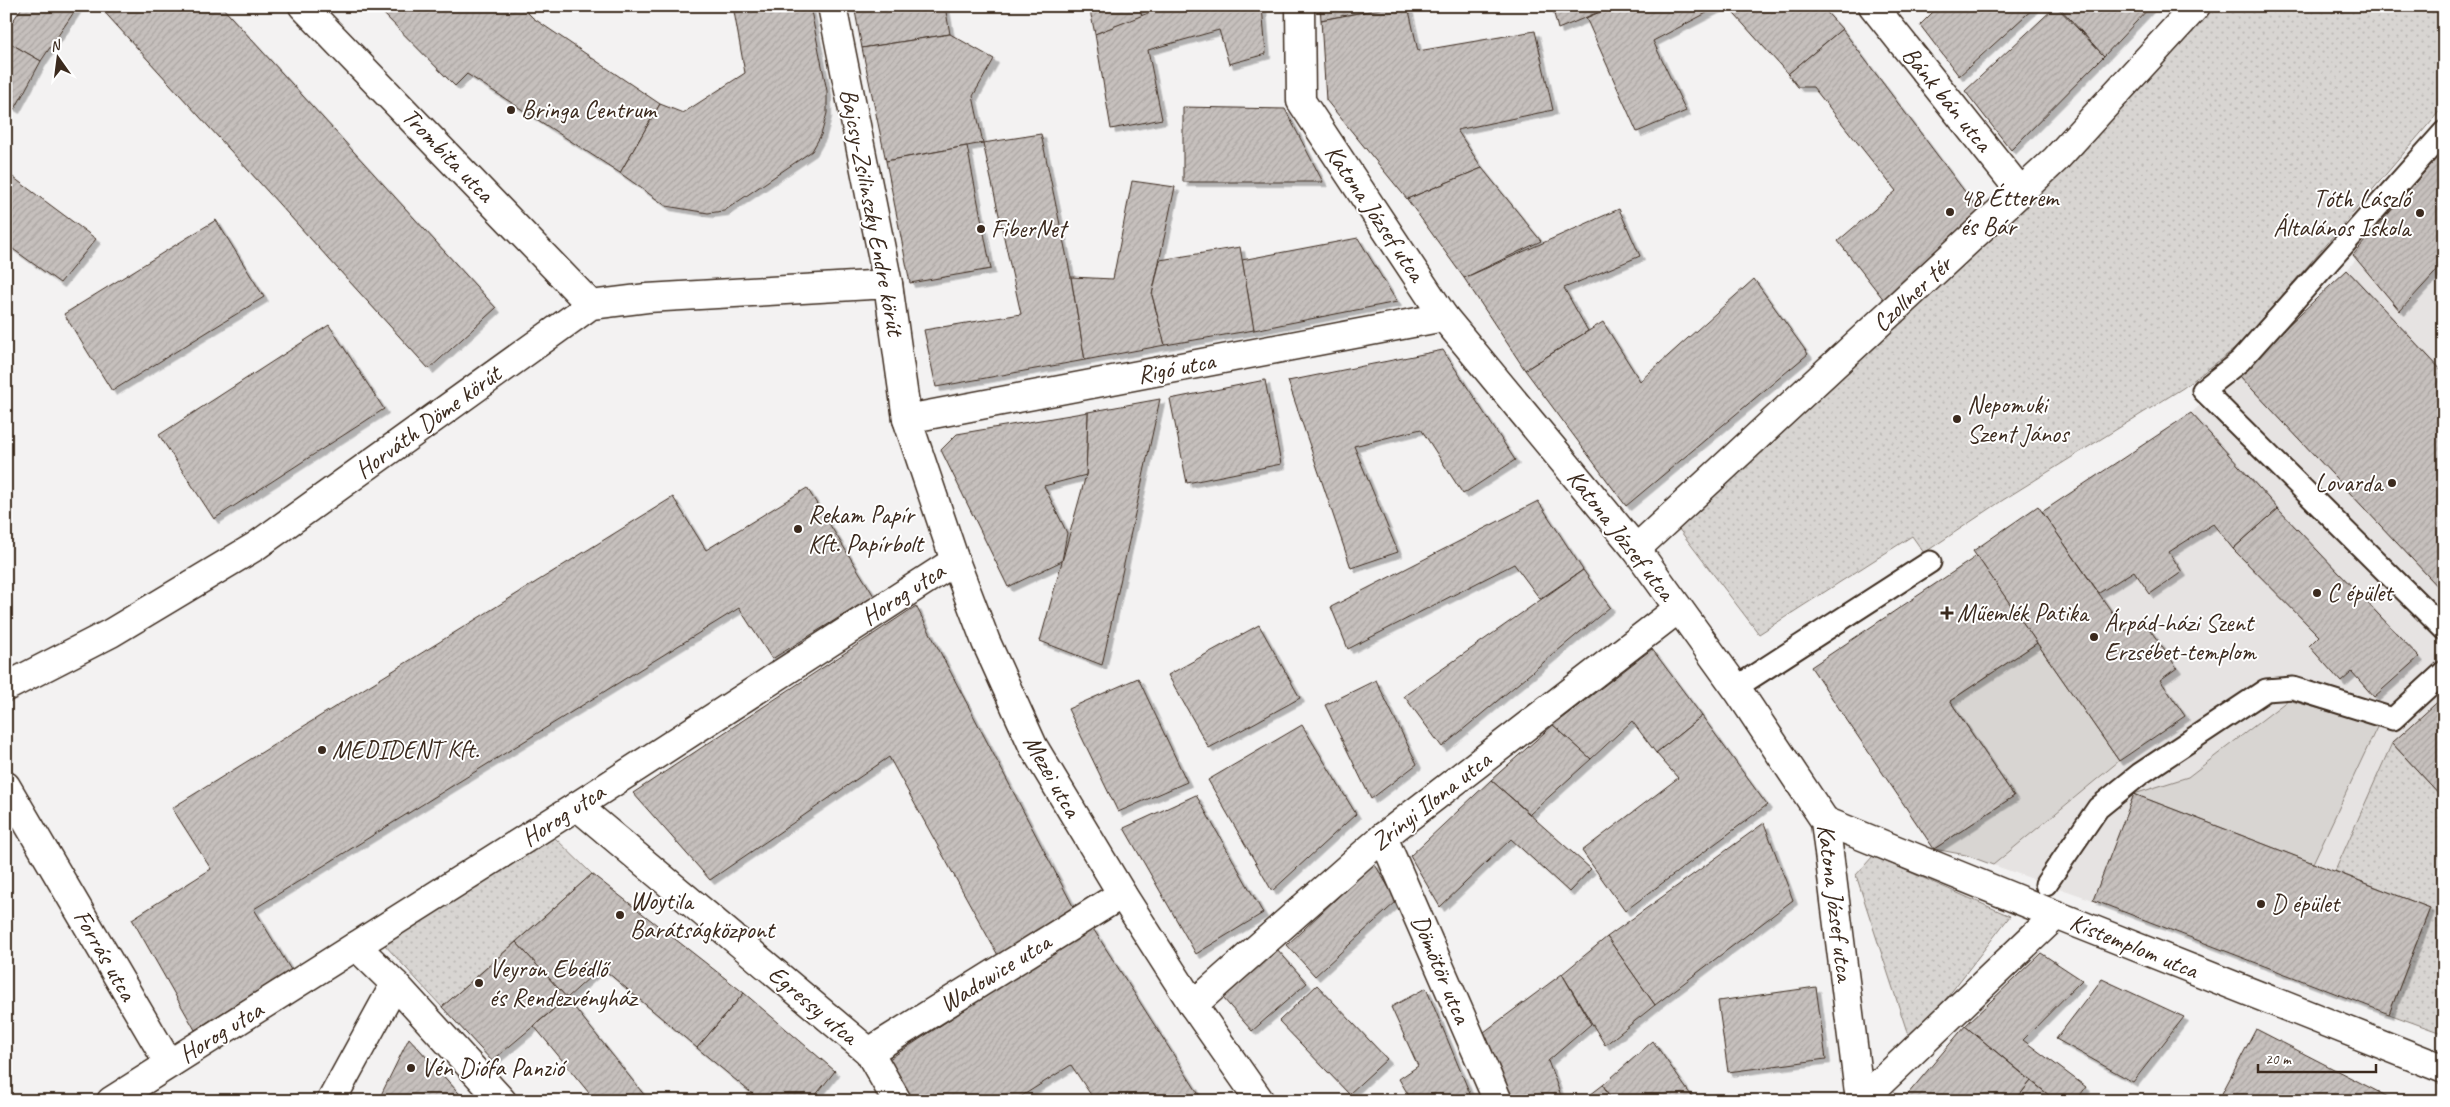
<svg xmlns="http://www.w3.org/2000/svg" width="2450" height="1107" font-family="Caveat,sans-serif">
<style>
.built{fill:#e6e3e2}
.green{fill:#d8d5d2;stroke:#8a8078}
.park{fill:url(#park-dots);stroke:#8a8078}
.building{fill:url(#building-hatch);stroke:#3b2a1e;filter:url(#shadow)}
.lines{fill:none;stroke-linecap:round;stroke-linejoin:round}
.service-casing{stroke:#3b2a1e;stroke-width:25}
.minor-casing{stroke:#3b2a1e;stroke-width:31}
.tertiary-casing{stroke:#3b2a1e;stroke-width:31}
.service{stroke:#fff;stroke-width:21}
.minor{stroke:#fff;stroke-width:28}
.tertiary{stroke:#fff;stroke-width:28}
.poi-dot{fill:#3b2a1e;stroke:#fff;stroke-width:2}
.labels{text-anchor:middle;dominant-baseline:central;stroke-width:4;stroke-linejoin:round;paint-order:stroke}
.street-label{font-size:25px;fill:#3b2a1e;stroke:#fff}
.poi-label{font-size:25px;fill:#3b2a1e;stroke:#fff;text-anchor:start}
</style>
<defs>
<pattern id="park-dots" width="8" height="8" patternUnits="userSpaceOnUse" patternTransform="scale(1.25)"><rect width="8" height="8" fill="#d8d5d2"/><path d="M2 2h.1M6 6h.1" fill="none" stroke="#bab7b4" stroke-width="1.8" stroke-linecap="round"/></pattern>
<pattern id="building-hatch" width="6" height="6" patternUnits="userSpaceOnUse" patternTransform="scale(1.25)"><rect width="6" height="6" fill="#c6c0bd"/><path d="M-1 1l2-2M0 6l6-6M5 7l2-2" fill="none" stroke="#aba5a2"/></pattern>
<filter id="shadow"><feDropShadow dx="4.5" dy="4.5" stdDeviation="0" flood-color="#0004"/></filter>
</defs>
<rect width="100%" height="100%" fill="#f3f2f2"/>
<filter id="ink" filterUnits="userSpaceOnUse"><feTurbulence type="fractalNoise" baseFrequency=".02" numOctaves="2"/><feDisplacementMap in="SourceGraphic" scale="10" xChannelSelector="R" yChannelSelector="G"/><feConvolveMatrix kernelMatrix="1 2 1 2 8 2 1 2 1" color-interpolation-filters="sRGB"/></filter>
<g filter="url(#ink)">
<polygon class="built" points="2444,155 2444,1034 2093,900 1993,865 2119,761 2160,680 2177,668 2143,620 2125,631 2042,512 2191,413 2237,373 2347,270"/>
<g class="green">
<polygon points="2037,643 2119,761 1993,865 1966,855 1934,849 2014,796 1950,701"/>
<polygon points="2288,700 2378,725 2313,863 2134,794 2188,777"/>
</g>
<g class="park">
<polygon points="2215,6 2444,6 2444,106 2241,344 2183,388 2003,500 1924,553 1912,536 1759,634 1678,528 2095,135"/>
<polygon points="2392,743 2444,799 2444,1034 2389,1014 2430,908 2335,871"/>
<polygon points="551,834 592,874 442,1007 383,943"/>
<polygon points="1873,856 2010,916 1911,1044 1856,875"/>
</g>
<g class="building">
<polygon points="23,6 78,6 41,61 6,41 6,31"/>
<polygon points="99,6 221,6 496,308 429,369"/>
<polygon points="376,6 521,6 533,18 660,104 620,173 467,74 455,86"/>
<polygon points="733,6 810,6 827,91 827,113 821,135 812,151 724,211 708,213 666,206 620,173 660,104 683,113 745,73"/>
<polygon points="854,6 945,6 950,34 862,48"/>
<polygon points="1089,6 1139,6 1142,16 1095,34"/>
<polygon points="1166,6 1262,6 1266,54 1229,64 1219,30 1148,50 1162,119 1111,129 1095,34"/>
<polygon points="1320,6 1396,6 1321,20"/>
<polygon points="1396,6 1408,6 1418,51 1535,31 1553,110 1457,130 1482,168 1407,199 1326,100 1321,20"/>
<polygon points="1552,6 1613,6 1558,29"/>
<polygon points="1614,6 1720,6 1653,41 1686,111 1637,132 1586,18"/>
<polygon points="1727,6 1821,6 1842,29 1788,74"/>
<polygon points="1939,6 2036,6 1959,76 1920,25"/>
<polygon points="2056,6 2104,56 2011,150 1965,91"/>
<polygon points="2058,6 2151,6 2104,56"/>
<polygon points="1842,29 1981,213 1884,300 1838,241 1896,191 1813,87 1798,87 1788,74"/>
<polygon points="950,34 994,59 973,96 983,143 886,161 862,48"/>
<polygon points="6,41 41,61 15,109 6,103"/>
<polygon points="1183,107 1285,109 1323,182 1183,182"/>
<polygon points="1041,134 1071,277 1085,360 936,387 924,330 1021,314 983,143"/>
<polygon points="967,146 991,269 910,283 886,161"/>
<polygon points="2444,149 2444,263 2400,311 2353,255"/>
<polygon points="1482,168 1541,241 1464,278 1407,199"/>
<polygon points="6,172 96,239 60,283 6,244"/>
<polygon points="1132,181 1175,187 1152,295 1165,345 1085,360 1071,277 1113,279"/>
<polygon points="1619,209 1640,256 1564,288 1588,331 1525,370 1464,278"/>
<polygon points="216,220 264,297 112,391 64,314"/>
<polygon points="1358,238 1397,302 1254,330 1242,260"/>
<polygon points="1240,247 1254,330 1165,345 1152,295 1160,260"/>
<polygon points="2347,270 2444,373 2444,593 2237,373"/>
<polygon points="1754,279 1808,354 1626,506 1525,370 1603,322 1640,381"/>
<polygon points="329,325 384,409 214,519 159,435"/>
<polygon points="1443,350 1515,460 1463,494 1421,429 1354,446 1398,552 1351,568 1288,381"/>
<polygon points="1265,380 1281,464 1187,483 1170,399"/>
<polygon points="1160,399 1102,665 1040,641 1086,475 1088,412"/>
<polygon points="1088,412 1086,475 1044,486 1067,533 1062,561 1008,587 941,450 957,434"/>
<polygon points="2191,413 2278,509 2233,549 2213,524 2169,552 2182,572 2150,594 2134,571 2099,593 2042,512"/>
<polygon points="807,488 874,596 772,659 739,608 254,909 291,970 195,1030 132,919 211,869 172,808 673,497 706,550"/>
<polygon points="1538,501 1583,570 1540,599 1514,564 1348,649 1331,607"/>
<polygon points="2038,506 2125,631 2143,620 2177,668 2160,680 2185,716 2119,761 1973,551"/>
<polygon points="2278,509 2419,657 2374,697 2352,672 2341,682 2309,646 2319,636 2233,549"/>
<polygon points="1977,556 2037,643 1950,701 2014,796 1934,849 1811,667"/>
<polygon points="1583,570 1610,607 1442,747 1404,696"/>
<polygon points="916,606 1074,908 1000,959 889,757 710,880 633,793"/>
<polygon points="1259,625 1300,698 1209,748 1168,675"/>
<polygon points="1652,649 1702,716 1656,753 1632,721 1591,759 1553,725"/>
<polygon points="1138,678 1187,782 1118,812 1068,709"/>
<polygon points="1376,680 1417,764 1371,799 1325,705"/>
<polygon points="2444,696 2444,799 2392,743"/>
<polygon points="1702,716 1767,805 1625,911 1582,851 1678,778 1656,753"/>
<polygon points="1302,725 1356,814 1272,891 1208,780"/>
<polygon points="1553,725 1591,759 1530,814 1491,780"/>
<polygon points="1491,780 1591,869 1569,892 1511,839 1440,907 1410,856"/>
<polygon points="2134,794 2430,908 2389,1014 2093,900"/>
<polygon points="1196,795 1263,913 1196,954 1124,828"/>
<polygon points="1764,823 1793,900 1655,1005 1607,937"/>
<polygon points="1374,863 1397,901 1315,976 1287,945"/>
<polygon points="592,874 744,993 697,1048 601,967 567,998 516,942"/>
<polygon points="1092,927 1203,1101 1095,1101 1071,1065 1014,1101 914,1101 889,1059"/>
<polygon points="1607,937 1655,1005 1605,1045 1562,974"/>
<polygon points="516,942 567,998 492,1061 442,1007"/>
<polygon points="1277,949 1307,983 1252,1031 1223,998"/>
<polygon points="2041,953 2082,980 2023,1040 2086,1087 2076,1101 2056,1101 1965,1026"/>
<polygon points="1562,974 1591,1024 1548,1061 1563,1101 1513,1101 1484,1032"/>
<polygon points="2102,979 2184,1017 2133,1082 2056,1039"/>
<polygon points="1317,985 1387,1059 1349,1094 1279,1021"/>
<polygon points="1816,987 1826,1059 1728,1072 1718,1001"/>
<polygon points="1426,988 1473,1101 1412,1101 1399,1079 1418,1066 1391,1007"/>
<polygon points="744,993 835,1071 811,1101 761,1101 697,1048"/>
<polygon points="567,998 649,1101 592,1101 594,1099 534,1026"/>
<polygon points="1965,1026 2031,1081 2015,1101 1902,1101"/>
<polygon points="2256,1029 2396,1101 2218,1101"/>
<polygon points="409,1038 466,1101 378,1101"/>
<polygon points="1653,1041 1695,1101 1612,1101 1603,1085"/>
<polygon points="2031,1081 2056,1101 2015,1101"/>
<polygon points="1603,1085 1612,1101 1582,1101"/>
</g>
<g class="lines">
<defs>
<g id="service">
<polyline points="2444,132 2240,361 2203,390 2444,629"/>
<polyline points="1735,688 1930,562"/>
<polyline points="2046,884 2098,808 2140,774 2266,690 2293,688 2393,719 2444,672"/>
</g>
<g id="minor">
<polyline points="303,6 591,305"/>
<polyline points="832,6 888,284"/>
<path id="s1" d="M1300 6 1301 101 1444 317 1636 549 1739 692 1825 821 1860 1101"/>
<polyline points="1873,6 2021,192"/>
<polyline points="907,419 1444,317"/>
<polyline points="1636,549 2056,159 2196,6"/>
<polyline points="6,786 169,1064"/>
<polyline points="577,806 869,1052 897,1101"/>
<polyline points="1825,821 2056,915 2444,1069"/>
<polyline points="1383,837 1498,1101"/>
<polyline points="356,946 395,984 502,1101"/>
<polyline points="1193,1005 1383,837 1678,609"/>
<polyline points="869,1052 1122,894"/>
<polyline points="111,1101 577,806 955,561"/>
<polyline points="331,1101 395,984"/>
<polyline points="1861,1101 2056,915"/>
</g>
<polyline id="tertiary" points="6,687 111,633 256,546 591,305 647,298 888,284 907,419 955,561 986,642 1033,746 1122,894 1193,1005 1260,1101"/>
</defs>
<use href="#service" class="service-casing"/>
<use href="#minor" class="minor-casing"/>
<use href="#tertiary" class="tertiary-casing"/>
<use href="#service" class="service"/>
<use href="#minor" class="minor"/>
<use href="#tertiary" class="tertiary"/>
</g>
</g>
<g class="poi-dot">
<circle cx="511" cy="110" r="5"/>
<circle cx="1950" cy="212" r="5"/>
<circle cx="2420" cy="213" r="5"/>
<circle cx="981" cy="229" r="5"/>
<circle cx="1957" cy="419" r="5"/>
<circle cx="2392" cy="483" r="5"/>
<circle cx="798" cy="529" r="5"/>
<circle cx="2317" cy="593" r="5"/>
<path d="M1944.5 605.5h5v5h5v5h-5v5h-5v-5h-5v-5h5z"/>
<circle cx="2094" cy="637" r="5"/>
<circle cx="322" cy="750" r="5"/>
<circle cx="2261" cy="904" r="5"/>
<circle cx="620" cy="915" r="5"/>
<circle cx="479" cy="983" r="5"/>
<circle cx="411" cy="1068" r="5"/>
</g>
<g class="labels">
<g class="street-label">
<text transform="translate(1947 99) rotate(51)">Bánk bán utca</text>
<text transform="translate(448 155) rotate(46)">Trombita utca</text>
<text transform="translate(872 212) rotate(79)">Bajcsy-Zsilinszky Endre körút</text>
<text transform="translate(1375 213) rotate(56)">Katona József utca</text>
<text transform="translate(1912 294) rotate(-43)">Czollner tér</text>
<text transform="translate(1176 368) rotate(-11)">Rigó utca</text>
<text transform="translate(428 422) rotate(-36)">Horváth Döme körút</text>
<text transform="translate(1621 535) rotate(52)">Katona József utca</text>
<text transform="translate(903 594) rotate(-33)">Horog utca</text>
<text transform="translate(1052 776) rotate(60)">Mezei utca</text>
<text transform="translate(1431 801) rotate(-38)">Zrínyi Ilona utca</text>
<text transform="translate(563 815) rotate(-33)">Horog utca</text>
<text stroke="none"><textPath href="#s1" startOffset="1069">Katona József utca</textPath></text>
<text transform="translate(2134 946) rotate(22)">Kistemplom utca</text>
<text transform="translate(105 955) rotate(60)">Forrás utca</text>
<text transform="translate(1441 969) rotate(67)">Dömötör utca</text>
<text transform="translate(995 973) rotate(-32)">Wadowice utca</text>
<text transform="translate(813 1005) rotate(40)">Egressy utca</text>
<text transform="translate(221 1032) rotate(-32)">Horog utca</text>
</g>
<g class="poi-label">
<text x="521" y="110">Bringa Centrum</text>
<text x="1960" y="198">48 Étterem<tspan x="1960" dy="29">és Bár</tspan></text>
<text x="2410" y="199" text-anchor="end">Tóth László<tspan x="2410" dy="29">Általános Iskola</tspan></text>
<text x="991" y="229">FiberNet</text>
<text x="1967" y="405">Nepomuki<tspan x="1967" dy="29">Szent János</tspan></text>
<text x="2382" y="483" text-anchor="end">Lovarda</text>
<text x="808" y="515">Rekam Papír<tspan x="808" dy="29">Kft. Papírbolt</tspan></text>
<text x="2327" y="593">C épület</text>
<text x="1957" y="613">Műemlék Patika</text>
<text x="2104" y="623">Árpád-házi Szent<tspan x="2104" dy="29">Erzsébet-templom</tspan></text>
<text x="332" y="750">MEDIDENT Kft.</text>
<text x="630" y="901">Woytila<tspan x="630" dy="29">Barátságközpont</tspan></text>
<text x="2271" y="904">D épület</text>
<text x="489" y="969">Veyron Ebédlő<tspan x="489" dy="29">és Rendezvényház</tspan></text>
<text x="421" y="1068">Vén Diófa Panzió</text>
</g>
</g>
<rect width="2450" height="1107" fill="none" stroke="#fff" stroke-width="25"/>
<rect x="12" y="12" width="2425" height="1082" fill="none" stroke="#3b2a1e" stroke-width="2" filter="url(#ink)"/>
<g transform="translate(58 58) rotate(346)" stroke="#ffffff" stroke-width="4" paint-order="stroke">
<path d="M0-4L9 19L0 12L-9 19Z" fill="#3b2a1e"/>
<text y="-8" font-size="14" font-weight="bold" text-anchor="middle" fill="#3b2a1e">N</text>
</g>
<path d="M2258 1064v8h118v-8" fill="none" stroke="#3b2a1e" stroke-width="2.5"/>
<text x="2265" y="1064" font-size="15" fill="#3b2a1e" stroke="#ffffff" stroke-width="4" paint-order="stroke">20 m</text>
</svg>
